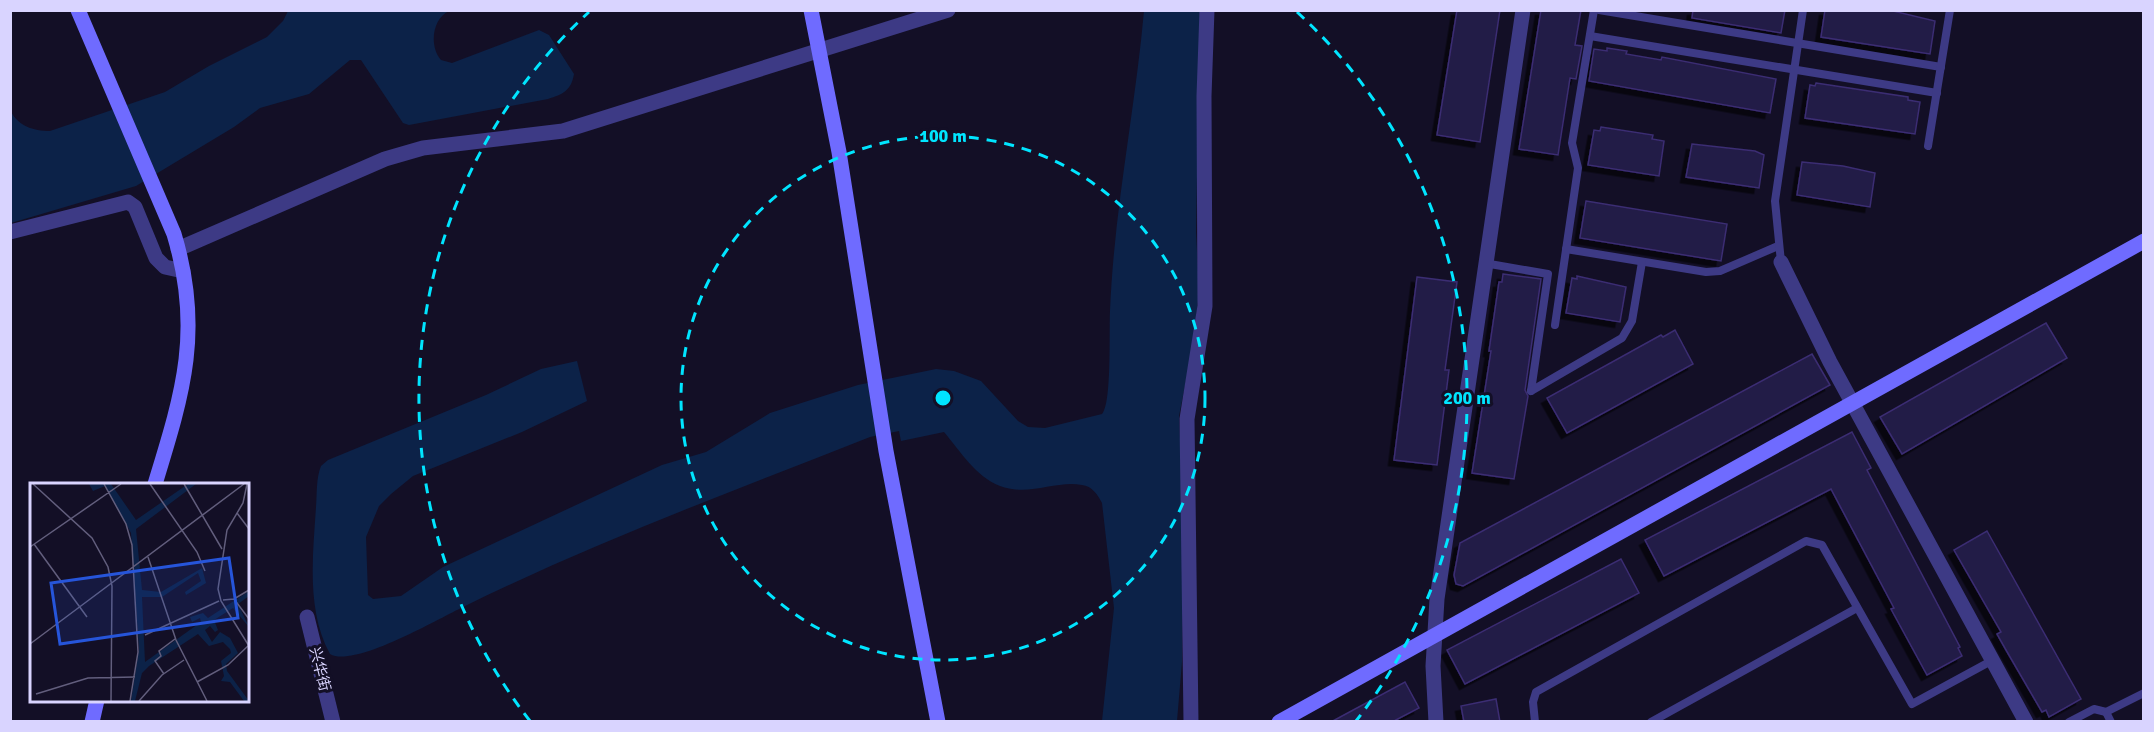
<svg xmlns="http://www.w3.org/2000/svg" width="2154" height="732" font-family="Signika,'Noto Sans SC',sans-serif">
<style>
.water{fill:#0c2248}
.building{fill:#241b47;stroke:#3b2d73;stroke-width:1.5;filter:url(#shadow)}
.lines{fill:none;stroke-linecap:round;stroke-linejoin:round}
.lane{stroke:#3d3a85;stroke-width:8}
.street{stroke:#3d3a85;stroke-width:15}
.secondary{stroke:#6f6bff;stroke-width:15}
.ring{fill:none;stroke:#00e5ff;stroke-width:3;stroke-dasharray:10 8}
.labels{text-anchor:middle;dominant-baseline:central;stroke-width:6;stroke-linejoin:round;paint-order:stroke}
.street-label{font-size:15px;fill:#d9d4ff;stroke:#130f26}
.inset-road{fill:none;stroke:#625e7d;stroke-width:1.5}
.view{fill:#2655da;fill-opacity:0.15;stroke:#2655da;stroke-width:3}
.inset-edge{fill:none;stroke:#d9d4ff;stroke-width:3}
.centre{fill:#00e5ff;stroke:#130f26;stroke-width:3}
.ring-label{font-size:18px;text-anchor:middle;font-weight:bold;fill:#00e5ff;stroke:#130f26;stroke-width:6;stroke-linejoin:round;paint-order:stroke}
</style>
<defs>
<filter id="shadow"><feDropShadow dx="-5.5" dy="5.5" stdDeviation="0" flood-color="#0009"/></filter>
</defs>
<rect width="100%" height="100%" fill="#130f26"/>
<g class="water">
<path d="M288 11H449C432 19 429 46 441 60L452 63 539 30 549 35 574 74C571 91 563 94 548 99L409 125 403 123 361 60H350L309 94 260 108 234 127 136 186 11 223 10 110C18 126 33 131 50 131L165 92 209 66 267 37 283 21Z"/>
<path d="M1144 11H1200L1196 232 1199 291 1193 345 1179 416 1183 508 1182 662 1177 721H1102L1114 608 1102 503C1098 495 1092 486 1082 485 1056 480 1029 497 1000 486 975 476 961 452 944 432L901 441 899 431 870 437C733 491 595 542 463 607 436 620 354 668 330 654 306 610 313 555 316 507 317 494 316 478 321 466L328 460 486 395 541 369 577 361 587 401 522 432 413 476 391 494 379 506 366 537 368 595 373 599 401 596 443 567 662 465 706 452 770 413 858 385 936 369 954 371 981 381 1018 421 1028 427 1045 428 1102 414C1112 404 1109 330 1110 311 1114 210 1135 111 1144 11Z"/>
</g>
<g class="building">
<polygon points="1457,10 1500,10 1480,142 1437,135"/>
<polygon points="1541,10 1581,10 1575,45 1582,46 1576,79 1570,78 1558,155 1519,149"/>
<polygon points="1693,10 1785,10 1781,33 1692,18"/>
<polygon points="1825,10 1889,10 1935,21 1930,54 1821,37"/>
<polygon points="1607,48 1627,51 1626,54 1661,60 1662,57 1776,79 1770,113 1589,81 1594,49 1607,51"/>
<polygon points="1816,83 1908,97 1908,100 1920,102 1915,134 1805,118 1810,85 1815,86"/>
<polygon points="1601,127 1653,135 1652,139 1664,141 1659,176 1588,165 1594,130 1600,131"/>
<polygon points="1692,144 1755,151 1764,155 1759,188 1686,177"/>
<polygon points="1802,162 1843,166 1875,173 1870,207 1797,195"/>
<polygon points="1586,201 1727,224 1721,261 1580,238"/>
<polygon points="1503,274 1541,279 1525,390 1528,396 1514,479 1472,473 1491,351 1489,351 1499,282 1502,282"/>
<polygon points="1577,276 1626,287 1620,322 1566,313 1572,278 1577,279"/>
<polygon points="1417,277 1457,282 1445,370 1449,370 1437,465 1394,460"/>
<polygon points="2046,323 2067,358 1902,454 1880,417"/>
<polygon points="1675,330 1693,364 1567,433 1547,398 1661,335 1663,337"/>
<polygon points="1812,354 1830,385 1463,586 1456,584 1454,575 1460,543"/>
<polygon points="1852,432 1871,468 1867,470 1960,647 1958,648 1962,656 1927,675 1891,609 1894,608 1831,489 1664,576 1645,540"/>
<polygon points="1987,531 2081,699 2049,717 2046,710 2042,712 2006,650 1997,634 2001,632 1954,550"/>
<polygon points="1621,559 1639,593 1465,684 1447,650"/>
<polygon points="1405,682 1419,708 1392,722 1331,722"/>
<polygon points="1496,699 1500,722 1464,722 1461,706"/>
</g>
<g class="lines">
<g class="lane">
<polyline points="1599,10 1941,67"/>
<polyline points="1590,36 1937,93"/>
<polyline points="1928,146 1950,10"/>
<polyline points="1566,249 1706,272 1720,271 1778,246"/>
<polyline points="1781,262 1775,201 1803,10"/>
<polyline points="1484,263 1548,274 1531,391"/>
<polyline points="1555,325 1578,168 1572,143 1594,10"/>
<polyline points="1531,391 1622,338 1632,321 1642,262"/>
<polyline points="1535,722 1533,702 1536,692 1806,541 1822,545 1912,704 1993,660"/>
<polyline points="1651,722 1857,608"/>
<polyline points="2069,722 2094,709 2106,712"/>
<polyline points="2111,722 2106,712 2144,693"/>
</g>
<g class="street">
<polyline points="10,232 128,202 135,207 156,258 165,267 183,271"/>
<polyline points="178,249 385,159 423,148 563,131 948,10"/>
<polyline points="1781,262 1830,362 2026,722"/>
<polyline points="307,617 333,722"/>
<polyline points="1191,722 1187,419 1205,306 1204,96 1207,10"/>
<polyline points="1436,722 1433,666 1437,599 1523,10"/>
</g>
<g class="secondary">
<path d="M78 10 174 234C203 330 183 393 155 484"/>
<polyline points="811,10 839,152 886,451 938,722"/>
<polyline points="92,722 97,700"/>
<polyline points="1279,722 2144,241"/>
</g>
</g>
<g class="ring">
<circle cx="943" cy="398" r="262"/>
<path d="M530 721A524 524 0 0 1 589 12M1297 12A524 524 0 0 1 1356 721"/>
</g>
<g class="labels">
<g class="street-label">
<text transform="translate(320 669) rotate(76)">兴华街</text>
</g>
</g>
<g transform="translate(30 483)">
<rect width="219" height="219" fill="#130f26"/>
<path d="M59 1H81L106 37 158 1H166L106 46 112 107 131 109 172 85 176 100 156 112 155 109 171 98 168 90 132 114H112L115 179 171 139 170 135 162 139 160 134 173 130 178 135 219 108V113L208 121 219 144 203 125 184 137 188 147 185 149 180 143 175 147 182 159 190 149 200 155 208 170 196 181 197 188 219 218H214L200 199 191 198 194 193 191 178 201 170 200 166 193 159 179 163 168 151 119 183 112 190 105 218H101L109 166 101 50 75 3 63 8Z" fill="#0c2248"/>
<path class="inset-road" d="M3 1 62 55 78 84 82 103 81 218M74 1 96 41 102 62 108 169 100 218M120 1 167 69 175 88M154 1 192 66M217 1 213 20 197 47 188 106 191 118 219 163M207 30 219 46M4 61 57 134M0 64 91 1M118 74 146 157 177 218M204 116 219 136M193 117 204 116 219 107M115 152 189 118M0 161 214 1M134 191 125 178 131 173 129 168 145 156M167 199 198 182 219 162M6 211 58 195 105 194M109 218 132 192 154 177"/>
<path class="view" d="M199 75 208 135 30 161 21 100Z"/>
<rect width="219" height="219" class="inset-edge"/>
</g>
<circle cx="943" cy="398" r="9" class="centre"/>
<g class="ring-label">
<text x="943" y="142">100 m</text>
<text x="1467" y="404">200 m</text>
</g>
<rect width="2154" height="732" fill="none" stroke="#d9d4ff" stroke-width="24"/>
</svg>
